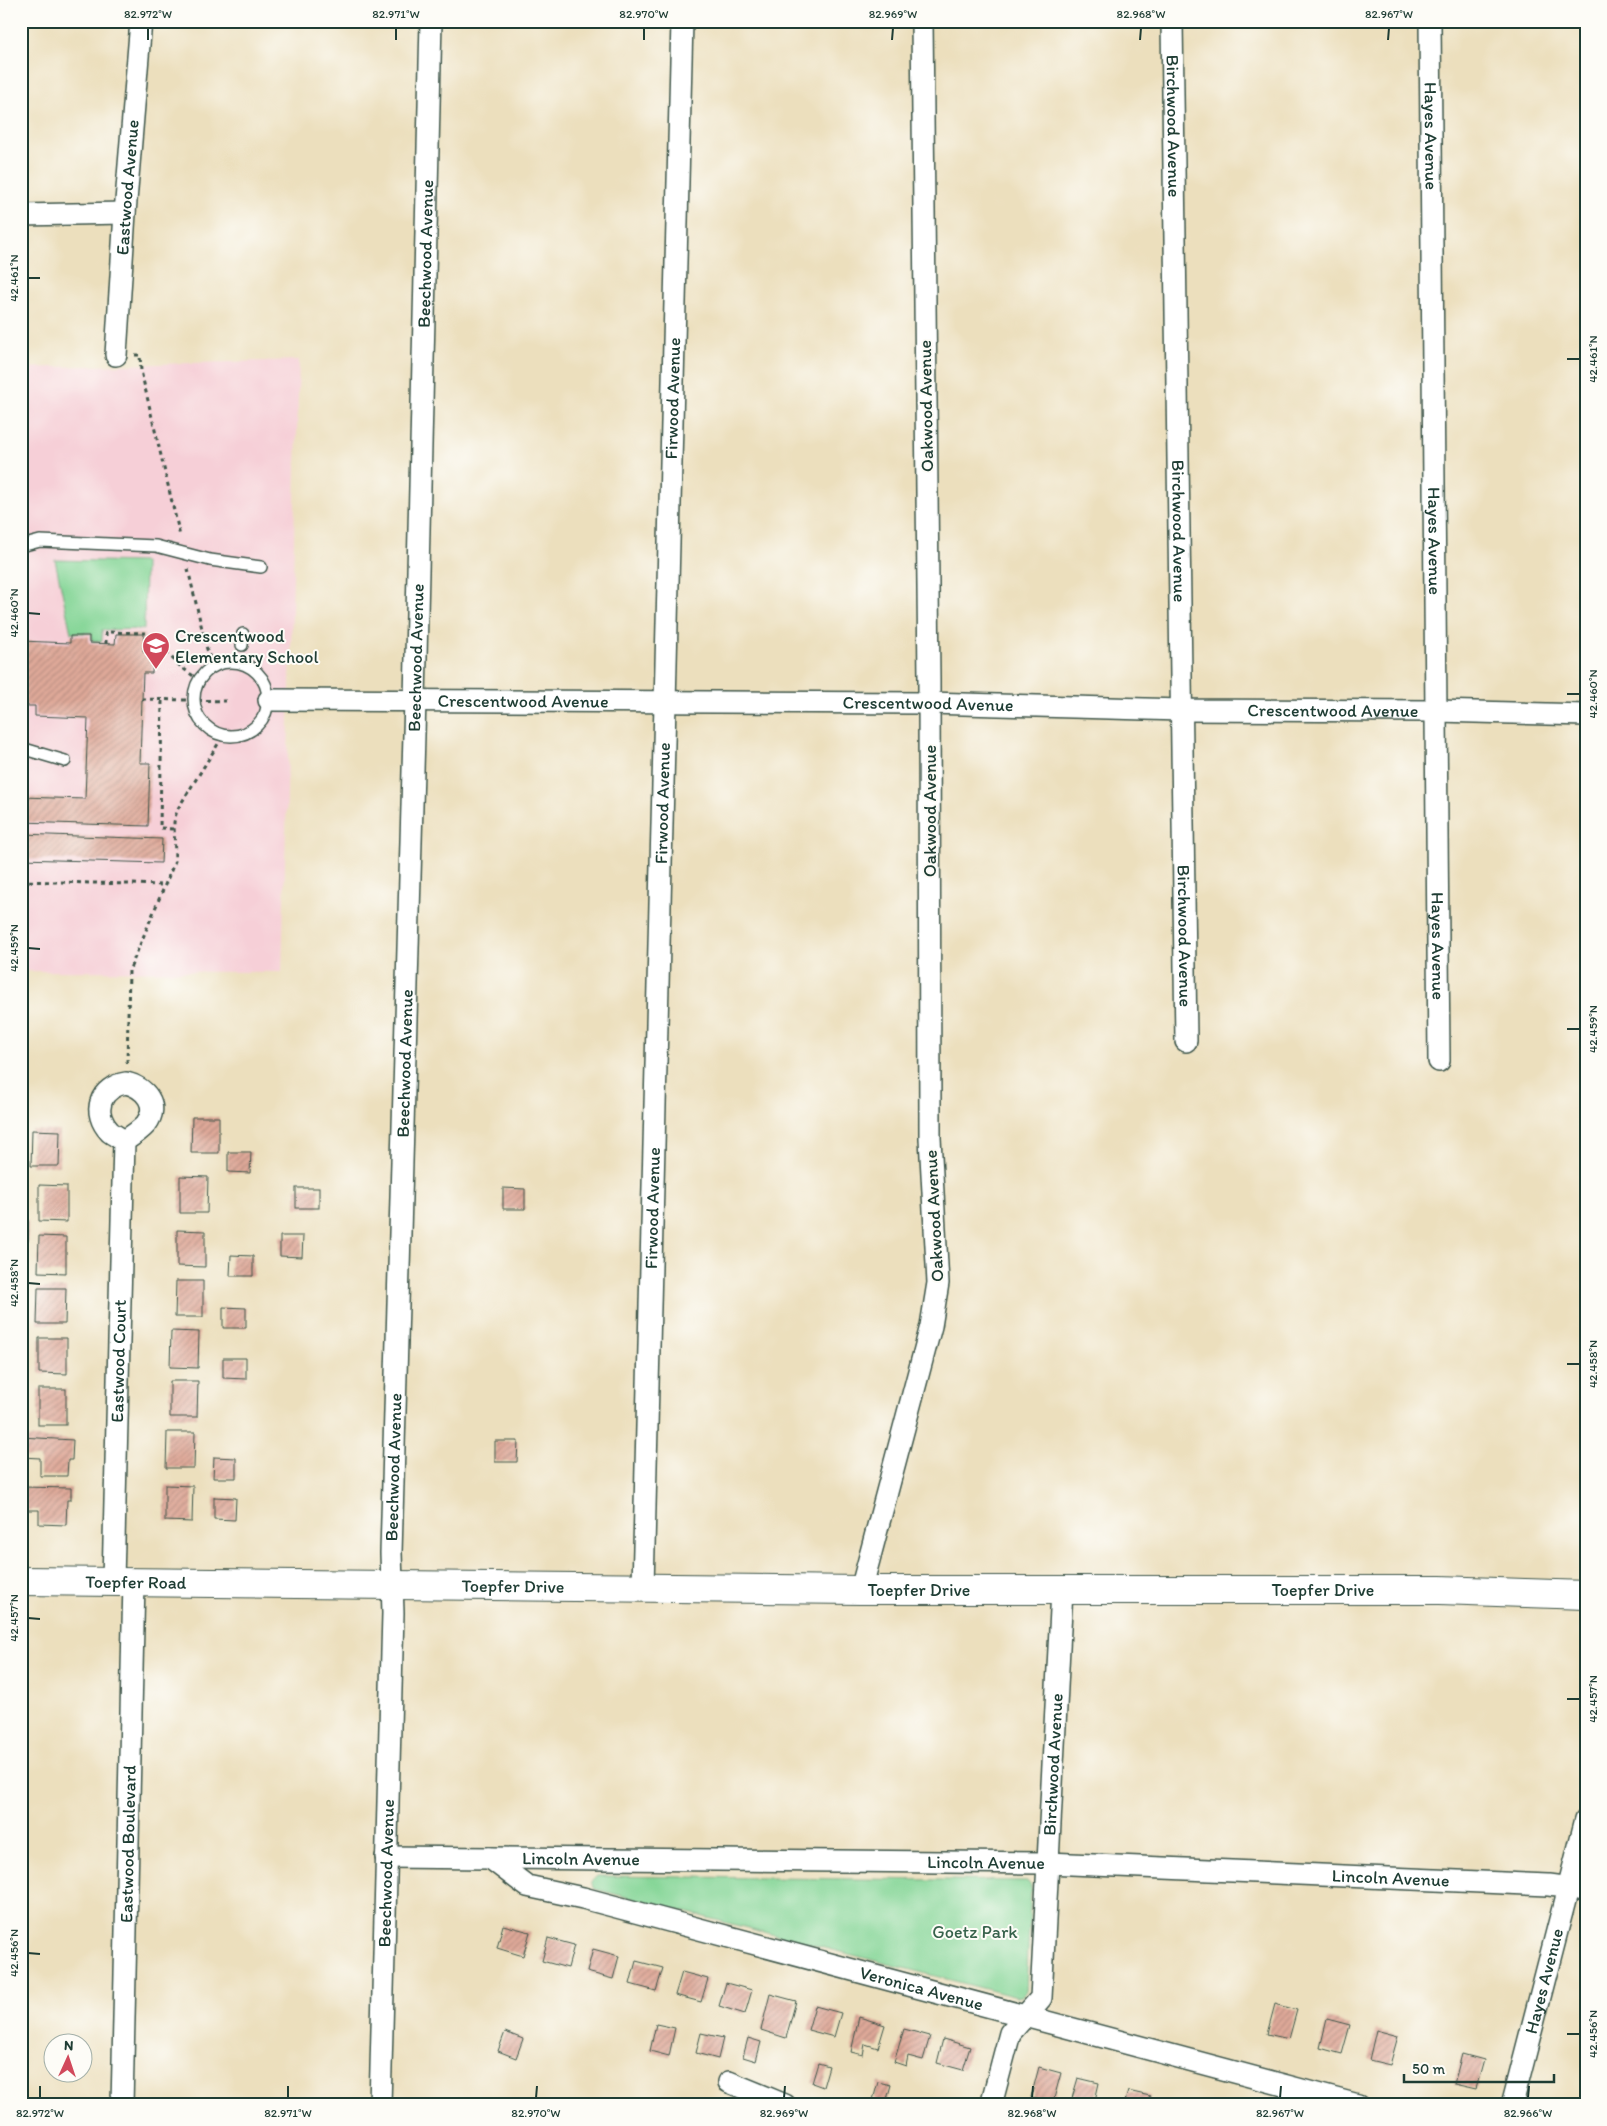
<svg xmlns="http://www.w3.org/2000/svg" width="1607" height="2126" font-family="Itim,sans-serif">
<style>
.built{fill:#f6cfd7}
.green{fill:#84d596;stroke:#528965}
.building{fill:url(#building-hatch)}
.lines{fill:none;stroke-linecap:round;stroke-linejoin:round}
.lane-casing{stroke:#3e5549;stroke-width:14}
.street-casing{stroke:#3e5549;stroke-width:24}
.secondary-casing{stroke:#3e5549;stroke-width:30}
.path{stroke:#3e5549;stroke-width:3;stroke-dasharray:4 4;stroke-linecap:butt}
.lane{stroke:#fff;stroke-width:11}
.street{stroke:#fff;stroke-width:21}
.secondary{stroke:#fff;stroke-width:28}
.ticks{fill:none;stroke:#1f3d34;stroke-width:2}
.labels{text-anchor:middle;dominant-baseline:central;stroke-width:4;stroke-linejoin:round;paint-order:stroke}
.street-label{font-size:18px;fill:#1f3d34;stroke:#fdfcf7}
.poi-label{font-size:18px;fill:#1f3d34;stroke:#fdfcf7;text-anchor:start}
.park-label{font-size:18px;fill:#38634c;stroke:#fdfcf7}
.neatline{fill:none;stroke:#1f3d34;stroke-width:2}
.ticks-label{font-size:12px;text-anchor:middle;fill:#1f3d34}
</style>
<defs>
<pattern id="building-hatch" width="6" height="6" patternUnits="userSpaceOnUse" patternTransform="scale(1.25)"><rect width="6" height="6" fill="#dfa999"/><path d="M-1 1l2-2M0 6l6-6M5 7l2-2" fill="none" stroke="#b48b7e"/></pattern>
</defs>
<rect width="100%" height="100%" fill="#fdfcf7"/>
<filter id="ink" filterUnits="userSpaceOnUse"><feTurbulence type="fractalNoise" baseFrequency=".02" numOctaves="2"/><feDisplacementMap in="SourceGraphic" scale="10" xChannelSelector="R" yChannelSelector="G"/><feConvolveMatrix kernelMatrix="1 2 1 2 8 2 1 2 1" color-interpolation-filters="sRGB"/></filter>
<filter id="wash" filterUnits="userSpaceOnUse"><feTurbulence type="fractalNoise" baseFrequency=".0096" numOctaves="4" result="noise"/><feDisplacementMap in="SourceGraphic" scale="20" xChannelSelector="R" yChannelSelector="G"/><feGaussianBlur stdDeviation="1.12" result="paint"/><feColorMatrix in="noise" values="0 0 0 0 0 0 0 0 0 0 0 0 0 0 0 0 0 1.4 0 .05"/><feComposite in="paint" operator="in"/></filter>
<g filter="url(#wash)">
<rect width="100%" height="100%" fill="#ecdfbd"/>
<polygon class="built" points="299,360 282,972 21,971 21,368"/>
<g class="green">
<polygon points="55,560 145,562 144,629 102,630 102,641 92,641 92,633 71,633"/>
<polygon points="597,1876 1027,1881 1031,1886 1026,1991 1022,1996 1017,1997 595,1889 591,1882"/>
</g>
<g id="blocks">
<g class="building">
<polygon points="116,634 144,634 143,652 153,653 152,673 143,673 142,699 140,763 150,763 148,826 21,822 21,797 85,799 88,718 35,716 35,706 21,706 21,641 70,643 70,636 89,636 89,643 115,644"/>
<polygon points="21,834 162,839 161,863 21,859"/>
<rect x="1583" y="1075" width="3" height="25"/>
<polygon points="192,1117 219,1117 219,1153 191,1153"/>
<polygon points="32,1130 60,1131 59,1166 31,1166"/>
<polygon points="228,1152 251,1152 250,1173 228,1172"/>
<polygon points="180,1176 208,1177 207,1213 180,1213"/>
<polygon points="39,1185 67,1186 67,1222 39,1221"/>
<rect x="296" y="1188" width="23" height="20"/>
<polygon points="503,1188 525,1189 525,1209 503,1209"/>
<rect x="21" y="1221" width="7" height="20"/>
<polygon points="177,1230 205,1231 205,1267 177,1266"/>
<polygon points="39,1236 66,1237 66,1273 38,1272"/>
<polygon points="280,1236 303,1236 302,1257 280,1256"/>
<polygon points="231,1255 253,1256 253,1276 230,1276"/>
<polygon points="176,1281 203,1281 203,1317 175,1317"/>
<polygon points="38,1288 66,1288 65,1324 37,1324"/>
<polygon points="223,1307 246,1308 246,1328 223,1328"/>
<polygon points="171,1331 199,1332 198,1368 170,1367"/>
<polygon points="39,1338 67,1338 67,1374 39,1373"/>
<polygon points="223,1358 246,1358 246,1379 223,1378"/>
<polygon points="170,1381 198,1381 197,1417 170,1417"/>
<rect x="38" y="1389" width="28" height="36"/>
<polygon points="167,1432 195,1432 194,1468 166,1468"/>
<polygon points="21,1437 73,1440 72,1460 68,1460 67,1476 40,1476 40,1458 21,1457"/>
<polygon points="495,1441 518,1441 517,1462 495,1462"/>
<polygon points="214,1457 236,1458 236,1478 213,1478"/>
<polygon points="165,1485 193,1486 192,1522 165,1521"/>
<polygon points="21,1487 71,1488 71,1500 67,1500 66,1525 39,1524 39,1510 21,1510"/>
<polygon points="214,1497 236,1498 235,1520 214,1519"/>
<polygon points="503,1925 530,1932 523,1956 497,1948"/>
<polygon points="548,1938 574,1945 568,1968 542,1961"/>
<polygon points="593,1949 619,1956 613,1979 587,1972"/>
<polygon points="636,1961 663,1968 656,1991 630,1984"/>
<polygon points="682,1972 708,1979 701,2002 675,1995"/>
<polygon points="726,1983 752,1990 745,2014 719,2006"/>
<polygon points="770,1994 796,2001 786,2038 761,2030"/>
<polygon points="1275,2004 1297,2010 1289,2039 1267,2034"/>
<polygon points="815,2006 841,2013 834,2037 808,2030"/>
<polygon points="859,2017 885,2025 878,2048 865,2044 863,2055 851,2052"/>
<polygon points="1327,2019 1350,2025 1342,2054 1320,2048"/>
<polygon points="656,2024 675,2028 669,2056 650,2051"/>
<polygon points="904,2029 930,2036 923,2060 908,2056 906,2066 894,2062"/>
<polygon points="1376,2030 1398,2036 1390,2065 1369,2060"/>
<polygon points="505,2032 523,2039 516,2058 498,2051"/>
<polygon points="701,2033 723,2038 718,2059 696,2053"/>
<polygon points="748,2038 761,2042 756,2061 743,2057"/>
<polygon points="943,2039 970,2047 963,2070 937,2063"/>
<polygon points="1462,2054 1484,2060 1476,2089 1454,2084"/>
<polygon points="818,2063 829,2066 823,2087 812,2083"/>
<polygon points="1039,2067 1061,2073 1053,2102 1031,2097"/>
<polygon points="1078,2078 1099,2083 1094,2105 1070,2105"/>
<polygon points="878,2082 891,2085 886,2103 873,2100"/>
<polygon points="1128,2091 1150,2096 1147,2105 1124,2105"/>
<polygon points="1172,2101 1183,2104 1183,2105 1171,2105"/>
</g>
</g>
</g>
<g filter="url(#ink)">
<use href="#blocks" fill-opacity="0" stroke="#3e5549" stroke-width="1"/>
<g class="lines">
<defs>
<g id="lane">
<polyline points="21,546 40,541 156,546 210,560 261,567"/>
<polyline points="242,645 243,634"/>
<circle cx="231" cy="699" r="37"/>
<polyline points="21,748 65,761"/>
</g>
<g id="street">
<path id="s1" d="M1172 21 1186 1041"/>
<path id="s2" d="M1430 21 1439 1061"/>
<polyline points="21,215 125,213"/>
<path id="s3" d="M116 355 125 213 141 21"/>
<path id="s4" d="M269 700 929 703 1181 710 1437 711 1586 715"/>
<path d="M126 1083C144 1087 161 1105 146 1124 140 1131 132 1136 124 1141 120 1138 114 1135 110 1132 91 1112 100 1087 126 1083Z"/>
<path id="s5" d="M113 1581 124 1141"/>
<path id="s6" d="M643 1587 682 21"/>
<polyline points="861,1590 931,1326 938,1283 930,1138 929,680 922,21"/>
<path id="s7" d="M386 1857 1048 1863 1549 1885 1586 1890"/>
<path id="s8" d="M490 1858 527 1886 583 1898 1358 2105"/>
<polyline points="729,2082 785,2105"/>
<path id="s9" d="M122 2105 134 1582"/>
<path id="s10" d="M380 2105 393 1613 391 1553 415 699 431 21"/>
<path id="s11" d="M991 2105 1010 2033 1041 1998 1062 1590"/>
<path id="s12" d="M1512 2105 1586 1819"/>
</g>
<g id="secondary">
<path id="s13" d="M21 1581 861 1590H1440L1586 1595"/>
</g>
</defs>
<use href="#lane" class="lane-casing"/>
<use href="#street" class="street-casing"/>
<use href="#secondary" class="secondary-casing"/>
<g class="path">
<polyline points="135,355 140,355 141,371 180,536"/>
<polyline points="188,569 206,646 213,668"/>
<polyline points="106,644 106,632 147,633 180,666 200,681"/>
<polyline points="142,699 227,701"/>
<polyline points="162,701 160,828 174,829"/>
<polyline points="21,881 165,885"/>
<polyline points="127,1063 129,971 175,861 174,822 177,810 223,736"/>
</g>
<use href="#lane" class="lane"/>
<use href="#street" class="street"/>
<use href="#secondary" class="secondary"/>
</g>
</g>
<path class="ticks" d="M148 40V28M396 40V28M644 40V28M892 40 893 28M1140 40 1141 28M1388 40 1389 28M28 278H40M1567 359H1580M28 613 40 614M1567 694H1580M28 948 40 949M1567 1029H1580M28 1283 40 1284M1567 1364H1580M28 1618 40 1619M1567 1699H1580M28 1953 40 1954M1567 2034H1580M40 2098V2086M288 2098V2086M536 2098 537 2086M784 2098 785 2086M1032 2098 1033 2086M1280 2098 1281 2086M1528 2098 1529 2086"/>
<defs>
<symbol id="school-pin" viewBox="-11 -11 22 30"><path d="M0 17L-7.5 6A9.5 9.5 0 1 1 7.5 6Z" fill="#d1495b" stroke="#fdfcf7"/><path d="M0-5L7-2L0 1L-7-2ZM-4 1L0 2.5L4 1V4Q0 6-4 4Z" fill="#fff"/></symbol>
</defs>
<g fill-rule="evenodd">
<use href="#school-pin" x="140" y="630" width="32" height="43"/>
</g>
<g class="labels">
<g class="street-label">
<text stroke="none"><textPath href="#s1" startOffset="105">Birchwood Avenue</textPath></text>
<text stroke="none"><textPath href="#s2" startOffset="115">Hayes Avenue</textPath></text>
<text stroke="none"><textPath href="#s3" startOffset="168">Eastwood Avenue</textPath></text>
<text stroke="none"><textPath href="#s10" startOffset="1852">Beechwood Avenue</textPath></text>
<text stroke="none"><textPath href="#s6" startOffset="1189">Firwood Avenue</textPath></text>
<text transform="translate(926 406) rotate(-91)">Oakwood Avenue</text>
<text stroke="none"><textPath href="#s1" startOffset="510">Birchwood Avenue</textPath></text>
<text stroke="none"><textPath href="#s2" startOffset="520">Hayes Avenue</textPath></text>
<text stroke="none"><textPath href="#s10" startOffset="1448">Beechwood Avenue</textPath></text>
<text stroke="none"><textPath href="#s4" startOffset="254">Crescentwood Avenue</textPath></text>
<text stroke="none"><textPath href="#s4" startOffset="659">Crescentwood Avenue</textPath></text>
<text stroke="none"><textPath href="#s4" startOffset="1064">Crescentwood Avenue</textPath></text>
<text stroke="none"><textPath href="#s6" startOffset="784">Firwood Avenue</textPath></text>
<text transform="translate(930 811) rotate(-90)">Oakwood Avenue</text>
<text stroke="none"><textPath href="#s1" startOffset="915">Birchwood Avenue</textPath></text>
<text stroke="none"><textPath href="#s2" startOffset="925">Hayes Avenue</textPath></text>
<text stroke="none"><textPath href="#s10" startOffset="1042">Beechwood Avenue</textPath></text>
<text stroke="none"><textPath href="#s6" startOffset="379">Firwood Avenue</textPath></text>
<text transform="translate(934 1216) rotate(-93)">Oakwood Avenue</text>
<text stroke="none"><textPath href="#s5" startOffset="220">Eastwood Court</textPath></text>
<text stroke="none"><textPath href="#s10" startOffset="638">Beechwood Avenue</textPath></text>
<text stroke="none"><textPath href="#s13" startOffset="115">Toepfer Road</textPath></text>
<text stroke="none"><textPath href="#s13" startOffset="492">Toepfer Drive</textPath></text>
<text stroke="none"><textPath href="#s13" startOffset="898">Toepfer Drive</textPath></text>
<text stroke="none"><textPath href="#s13" startOffset="1302">Toepfer Drive</textPath></text>
<text stroke="none"><textPath href="#s11" startOffset="355">Birchwood Avenue</textPath></text>
<text stroke="none"><textPath href="#s9" startOffset="261">Eastwood Boulevard</textPath></text>
<text stroke="none"><textPath href="#s7" startOffset="195">Lincoln Avenue</textPath></text>
<text stroke="none"><textPath href="#s7" startOffset="600">Lincoln Avenue</textPath></text>
<text stroke="none"><textPath href="#s10" startOffset="232">Beechwood Avenue</textPath></text>
<text stroke="none"><textPath href="#s7" startOffset="1005">Lincoln Avenue</textPath></text>
<text stroke="none"><textPath href="#s12" startOffset="128">Hayes Avenue</textPath></text>
<text stroke="none"><textPath href="#s8" startOffset="454">Veronica Avenue</textPath></text>
</g>
<g class="poi-label">
<text x="175" y="636">Crescentwood<tspan x="175" dy="21">Elementary School</tspan></text>
</g>
<g class="park-label">
<text x="975" y="1932">Goetz Park</text>
</g>
</g>
<rect width="1607" height="2126" fill="none" stroke="#fdfcf7" stroke-width="55"/>
<g transform="translate(68 2058) rotate(3)"><circle r="24" fill="#fdfcf7" stroke="#a4b0a9"/>
<path d="M0-4L9 19L0 12L-9 19Z" fill="#d1495b"/>
<text y="-8" font-size="14" font-weight="bold" text-anchor="middle" fill="#1f3d34">N</text>
</g>
<path d="M1404 2074v8h150v-8" fill="none" stroke="#1f3d34" stroke-width="2.5"/>
<text x="1412" y="2074" font-size="15" fill="#1f3d34" stroke="#fdfcf7" stroke-width="4" paint-order="stroke">50 m</text>
<rect x="28" y="28" width="1552" height="2070" class="neatline"/>
<g class="ticks-label">
<text x="148" y="18">82.972°W</text>
<text x="396" y="18">82.971°W</text>
<text x="644" y="18">82.970°W</text>
<text x="893" y="18">82.969°W</text>
<text x="1141" y="18">82.968°W</text>
<text x="1389" y="18">82.967°W</text>
<text transform="translate(14 278) rotate(-90)" y="4">42.461°N</text>
<text transform="translate(1593 359) rotate(-90)" y="4">42.461°N</text>
<text transform="translate(14 613) rotate(-90)" y="4">42.460°N</text>
<text transform="translate(1593 694) rotate(-90)" y="4">42.460°N</text>
<text transform="translate(14 948) rotate(-90)" y="4">42.459°N</text>
<text transform="translate(1593 1029) rotate(-90)" y="4">42.459°N</text>
<text transform="translate(14 1283) rotate(-90)" y="4">42.458°N</text>
<text transform="translate(1593 1364) rotate(-90)" y="4">42.458°N</text>
<text transform="translate(14 1618) rotate(-90)" y="4">42.457°N</text>
<text transform="translate(1593 1699) rotate(-90)" y="4">42.457°N</text>
<text transform="translate(14 1953) rotate(-90)" y="4">42.456°N</text>
<text transform="translate(1593 2034) rotate(-90)" y="4">42.456°N</text>
<text x="40" y="2117">82.972°W</text>
<text x="288" y="2117">82.971°W</text>
<text x="536" y="2117">82.970°W</text>
<text x="784" y="2117">82.969°W</text>
<text x="1032" y="2117">82.968°W</text>
<text x="1280" y="2117">82.967°W</text>
<text x="1528" y="2117">82.966°W</text>
</g>
</svg>
